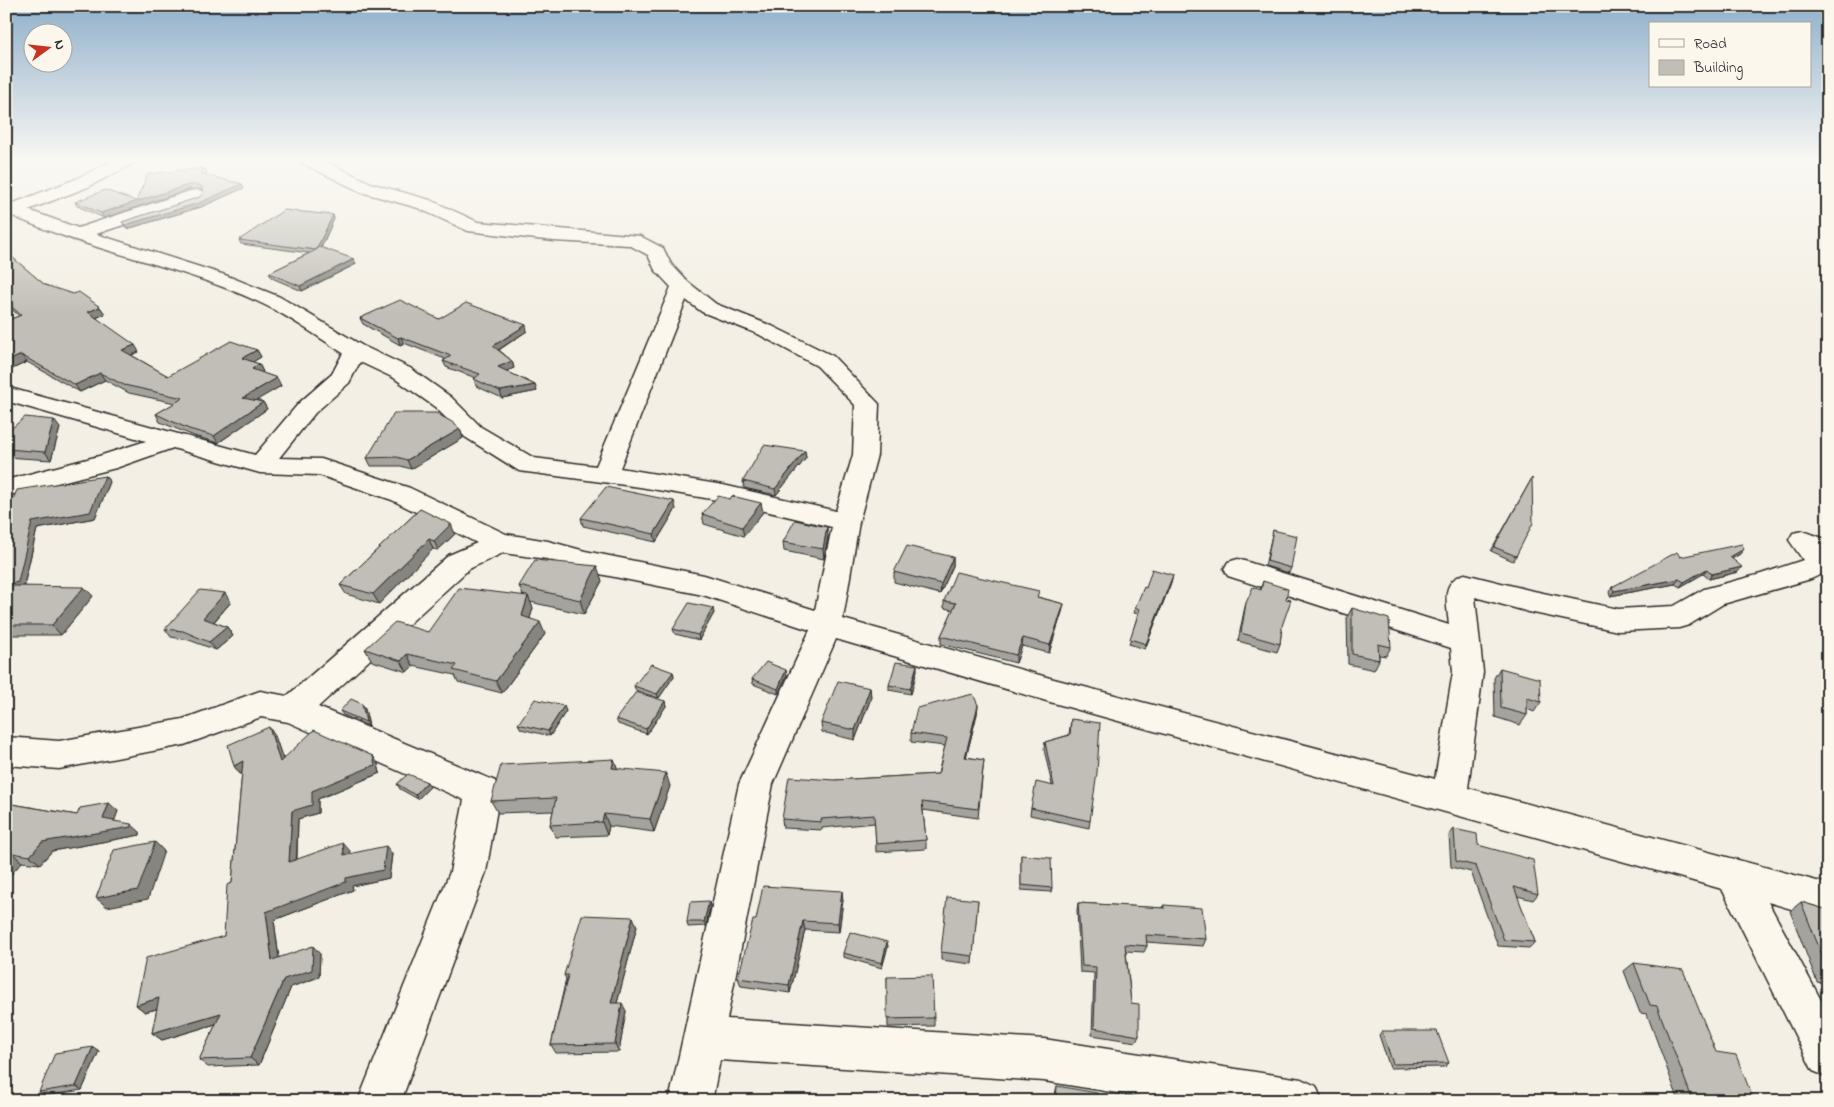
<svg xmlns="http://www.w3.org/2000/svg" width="1834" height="1107" font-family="'Indie Flower',sans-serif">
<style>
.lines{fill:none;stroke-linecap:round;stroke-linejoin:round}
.minor-casing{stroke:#2b2b2b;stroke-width:3}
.minor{fill:#fbf7ec;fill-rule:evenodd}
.wall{fill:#a5a39d;stroke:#2b2b2b}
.shaded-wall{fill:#86857f;stroke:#2b2b2b}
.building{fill:#c0beb6;stroke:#2b2b2b}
</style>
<rect width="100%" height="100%" fill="#f3efe4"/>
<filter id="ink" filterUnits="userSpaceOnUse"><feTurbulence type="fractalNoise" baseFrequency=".02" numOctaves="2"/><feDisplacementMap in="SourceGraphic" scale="10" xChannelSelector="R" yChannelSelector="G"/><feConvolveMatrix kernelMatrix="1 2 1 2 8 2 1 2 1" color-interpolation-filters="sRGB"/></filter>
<g filter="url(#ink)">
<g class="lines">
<defs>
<path id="minor" d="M116 159H138L136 162 88 187 28 210 78 228 190 191 196 190 202 191 205 195 202 199 96 234 225 275 280 297 363 346 410 368 451 397 481 427 534 458 596 466 671 287 655 270 648 255 629 245 554 241 468 231 418 208 361 192 300 162 298 159H320L373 184 430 200 478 222 640 236 663 248 671 264 688 282 716 304 772 326 833 356 879 404 877 455 859 522 843 619 1050 678 1435 779 1453 672 1451 648 1228 576 1224 569 1228 562 1238 559 1449 625C1447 603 1440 581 1465 574L1529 590 1618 609 1674 606 1704 589 1761 574 1803 560 1789 540 1793 533 1803 531 1828 540V571L1811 579 1723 604 1689 625 1679 628 1618 631 1529 612 1475 597 1483 672 1468 788 1828 884V920L1768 902 1828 1013V1077L1813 1071 1722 889 1050 702 836 639 773 784 727 1019 1044 1039 1301 1079 1316 1086 1322 1101H1166L1044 1081 720 1060 712 1101H669L739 784 810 630 703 595 585 571 547 559 503 553 469 569 318 707 495 781 500 792 486 872 401 1101H358L450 872 464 800 288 722 261 717 184 745 59 769 6 765V737L59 741 183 719 260 691 287 696 449 555 477 543 392 500 319 475 260 473 173 448 116 468 6 496V480L99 456 146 441 6 401V387L255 455 299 403 332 374 343 353C318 337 292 318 265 305 183 265 89 252 6 213V201L14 203 76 179ZM686 300 702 312 758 334 817 366 855 405 853 455 836 511 723 485 620 468ZM360 362 394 378 435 407 465 437 519 471 640 487 723 501 832 527 815 610 704 575 585 551 548 541 506 534 410 488 321 459 279 458 315 413 349 383Z"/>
</defs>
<use href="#minor" class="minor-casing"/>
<use href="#minor" class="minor"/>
</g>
<g class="wall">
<polygon points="204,168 207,172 205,175 242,184 244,188 201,207 127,229 122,222 200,197 204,191 202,189 190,189 104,218 77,206 75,202 136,201"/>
<polygon points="333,215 334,219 321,248 356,264 302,291 272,278 269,273 309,253 241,244 239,240"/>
<polygon points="6,252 45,285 100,307 105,314 96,318 139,352 131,355 168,376 257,350 261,357 252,362 259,364 263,372 262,373 277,378 281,386 256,400 263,402 267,409 218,443 194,436 160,422 156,414 175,403 129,393 105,380 80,392 27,362 8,371 6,370 6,321 19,316 6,304"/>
<polygon points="360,318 439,319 527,331 499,350 512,361 514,368 506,371 535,385 537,391 502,398 476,386 474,379 476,378 446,367 443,361 445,359 404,343 400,345 363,324"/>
<polygon points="60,428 51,460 6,457 6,433"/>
<polygon points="460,429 463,438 411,469 401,466 371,466 367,458"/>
<polygon points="805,451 806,458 776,495 744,488 743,481"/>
<polygon points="105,476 110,482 95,518 37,529 24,586 93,596 61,635 6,635 6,595 8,593 6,593 6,515"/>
<polygon points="1532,478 1516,556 1513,561 1491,551"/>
<polygon points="420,509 455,534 438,550 433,549 379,604 346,594 340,585"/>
<polygon points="676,509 656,542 583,526 581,518"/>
<polygon points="763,512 744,536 704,524 702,514"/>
<polygon points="1273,530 1291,568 1289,573 1265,566"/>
<polygon points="828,536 824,559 784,551 783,542"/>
<polygon points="1740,554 1732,559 1738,572 1709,579 1703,574 1680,587 1675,584 1610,596 1609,592 1612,587 1680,557"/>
<polygon points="953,557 953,566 940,594 894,582 894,572"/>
<polygon points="1172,580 1145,649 1129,644 1138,614 1134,613 1135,608 1146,588"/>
<polygon points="602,581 584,614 530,602 533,608 530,618 545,634 502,693 458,682 455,675 413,666 407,672 372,661 365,649 428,632 523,595 519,586"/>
<polygon points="1263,581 1282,626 1280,644 1277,652 1238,641 1244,611 1246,603 1260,590"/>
<polygon points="1038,597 1064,604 1062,612 1049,653 1022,646 1016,663 941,644 941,636 953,610 944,608 944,601"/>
<polygon points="231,602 214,622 227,627 233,636 216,650 189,640 171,637 165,629"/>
<polygon points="1352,608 1391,647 1386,656 1379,655 1379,660 1374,670 1348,664 1347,617"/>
<polygon points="714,613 699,640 675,634 673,629"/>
<polygon points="1500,668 1541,702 1534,712 1527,709 1527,715 1520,725 1495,717 1494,678"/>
<polygon points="917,670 911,694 889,690 889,685"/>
<polygon points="673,672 674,676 659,698 636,691 634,686"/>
<polygon points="787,675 778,694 753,684 752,679"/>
<polygon points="870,688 871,698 855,740 822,732 821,723"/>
<polygon points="665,701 666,706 647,734 618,724 616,719"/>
<polygon points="362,704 365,709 369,726 343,715 340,711"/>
<polygon points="978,705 977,714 966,757 984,760 978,818 923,810 926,840 926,849 876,852 875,823 822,828 822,830 783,828 782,819 835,780 938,774 945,746 911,742 911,733"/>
<polygon points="566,711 550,736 521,729 518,724"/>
<polygon points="1828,713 1828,725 1824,716"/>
<polygon points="1071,719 1090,821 1089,828 1030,815 1031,808 1052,785 1044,749 1045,742 1069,735"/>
<polygon points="275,736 283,760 373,756 378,764 380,773 318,799 318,813 298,819 297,860 350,851 350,854 392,854 389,878 352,886 353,890 274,920 279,958 320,954 319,977 291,987 259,1065 208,1067 199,1060 216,1024 162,1040 152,1033 157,1009 145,1012 136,1005 224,936 232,883 242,773 240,774 234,766"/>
<polygon points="614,759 617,768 670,786 654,832 609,826 607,835 556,837 550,825 553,811 498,813 491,801"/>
<polygon points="427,782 430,787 418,799 400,789 397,784"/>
<polygon points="6,803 77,815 118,811 114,821 140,832 140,835 52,851 40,864 22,862 6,880"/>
<polygon points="1454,829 1478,845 1538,894 1533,900 1517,896 1535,942 1529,948 1498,946 1471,872 1451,867 1449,835"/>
<polygon points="1021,855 1052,888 1051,892 1021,890"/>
<polygon points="843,900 839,932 805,930 790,993 741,986 738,978 756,920"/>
<polygon points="978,900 972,964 941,960 941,952"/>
<polygon points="709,901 710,906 706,926 688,927 687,922"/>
<polygon points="1801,902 1828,910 1828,984 1817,982 1790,911"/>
<polygon points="1078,903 1163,908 1164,905 1206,939 1203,946 1146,942 1147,946 1144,952 1126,951 1131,1003 1139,1036 1136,1042 1092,1035 1094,973 1080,972 1077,910"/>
<polygon points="637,926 617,1003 626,1011 619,1052 556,1053 551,1045 566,979 564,975"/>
<polygon points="888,946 882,968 843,957 843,953"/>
<polygon points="1634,963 1754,1101 1679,1101 1647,1014 1640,1013 1624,971"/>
<polygon points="887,977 934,1018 934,1026 888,1027"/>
<polygon points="1382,1031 1449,1063 1445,1067 1390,1068 1379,1035"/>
<polygon points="93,1047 99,1051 82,1090 45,1096 39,1092"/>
<polygon points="1057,1086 1097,1101 1055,1101 1055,1094"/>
</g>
<g class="shaded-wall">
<polygon points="204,168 207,172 203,178 201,174"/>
<polygon points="242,184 244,188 201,207 127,229 125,225"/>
<polygon points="188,185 190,189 104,218 101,213"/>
<polygon points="333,215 334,219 318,254 316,250"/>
<polygon points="354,259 356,264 302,291 300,286"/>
<polygon points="100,307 105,314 93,319 88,312"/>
<polygon points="526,325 527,331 495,352 493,346"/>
<polygon points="401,337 404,343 400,345 398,338"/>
<polygon points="135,345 139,352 126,357 122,350"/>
<polygon points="257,350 261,357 246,366 242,358"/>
<polygon points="21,355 27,362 8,371 6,369 6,362"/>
<polygon points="512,361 514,368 500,374 498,367"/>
<polygon points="259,364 263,372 256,376 252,369"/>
<polygon points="100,373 105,380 80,392 75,385"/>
<polygon points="277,378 281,386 247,406 243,398"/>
<polygon points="535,385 537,391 502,398 500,391"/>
<polygon points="263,402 267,409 218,443 214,436"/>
<polygon points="54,420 60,428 51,460 45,452"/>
<polygon points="460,429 463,438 411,469 407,460"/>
<polygon points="805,451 806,458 776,495 775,489"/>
<polygon points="105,476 110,482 95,518 37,529 23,589 6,593 6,585 32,522"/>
<polygon points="674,501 676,509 656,542 654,534"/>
<polygon points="761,503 763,512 744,536 742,527"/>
<polygon points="451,524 455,534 438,550 434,541"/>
<polygon points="827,527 828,536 824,559 823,549"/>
<polygon points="429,539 433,549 379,604 373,594"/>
<polygon points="1744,549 1740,554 1726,562 1730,557"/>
<polygon points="953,557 953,566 940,594 941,584"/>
<polygon points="597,566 602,581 584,614 580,600"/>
<polygon points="1742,567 1738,572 1709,579 1712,574"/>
<polygon points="1707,569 1703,574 1680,587 1684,582"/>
<polygon points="1173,575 1172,580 1145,649 1146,644"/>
<polygon points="1679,579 1675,584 1610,596 1614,591"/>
<polygon points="84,587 93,596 61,635 52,625"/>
<polygon points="225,593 231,602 210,626 203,618"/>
<polygon points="528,596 533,608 527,628 522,616"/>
<polygon points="1064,604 1062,612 1049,653 1050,645"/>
<polygon points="713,608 714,613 699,640 698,635"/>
<polygon points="540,622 545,634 502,693 496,681"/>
<polygon points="227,627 233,636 216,650 209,642"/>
<polygon points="1023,638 1022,646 1016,663 1016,655"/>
<polygon points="407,654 413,666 407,672 401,661"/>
<polygon points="917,665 917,670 911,694 910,689"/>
<polygon points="786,670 787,675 778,694 778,689"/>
<polygon points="673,672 674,676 659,698 657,694"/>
<polygon points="870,688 871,698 855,740 855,730"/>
<polygon points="665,701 666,706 647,734 646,729"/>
<polygon points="362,704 365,709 369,726 366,722"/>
<polygon points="978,705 977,714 964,766 965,757"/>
<polygon points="564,706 566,711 550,736 548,731"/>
<polygon points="269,727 275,736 287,771 280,762"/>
<polygon points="373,756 378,764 380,773 318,799 318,813 298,819 296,870 289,862 292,811 312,791"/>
<polygon points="614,759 619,772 612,768"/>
<polygon points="243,761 250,770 240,774 234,766"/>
<polygon points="666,773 670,786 654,832 650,819"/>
<polygon points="427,782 430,787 418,799 415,795"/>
<polygon points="109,803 118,811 112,828 103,819"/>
<polygon points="604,814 609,826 607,835 602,822"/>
<polygon points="131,824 140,832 140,835 52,851 40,864 30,856 42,842"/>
<polygon points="155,842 164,851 148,899 107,907 96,898"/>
<polygon points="343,843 350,851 350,863 344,855"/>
<polygon points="386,846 392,854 389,878 352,886 353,890 274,920 280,967 272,960 266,912 346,878"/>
<polygon points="12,853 22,862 6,880 6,860"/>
<polygon points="842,891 843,900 839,932 838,923"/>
<polygon points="709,901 710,906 706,926 704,922"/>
<polygon points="633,917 637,926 615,1011 611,1003"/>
<polygon points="803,921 805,930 790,993 789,985"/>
<polygon points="887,942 888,946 882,968 882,963"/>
<polygon points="313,946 320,954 319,977 291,987 259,1065 250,1058 284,979"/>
<polygon points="159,998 168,1006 145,1012 136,1005"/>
<polygon points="622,1003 626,1011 619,1052 615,1044"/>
<polygon points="221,1013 229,1020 162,1040 152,1033"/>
<polygon points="93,1047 99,1051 82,1090 76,1086"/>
</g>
<g class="building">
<polygon points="204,168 201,174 242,184 199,203 125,225 122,222 200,197 204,190 200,185 188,185 101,213 75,202 105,190 136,201 148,174"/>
<polygon points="284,210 333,215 316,250 320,247 354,259 300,286 269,273 316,250 239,240"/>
<polygon points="6,252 45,285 73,294 79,292 100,307 88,312 135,345 122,350 168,376 231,341 257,350 242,358 259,364 252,369 277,378 243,398 263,402 214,436 189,429 156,414 183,398 124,385 100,373 75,385 21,355 6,362 6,321 21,315 6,302"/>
<polygon points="400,300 439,319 466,303 526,325 493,346 512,361 498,367 535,385 500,391 474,379 480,374 443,361 451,356 401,337 398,338 360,318"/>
<polygon points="394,413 436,413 452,422 460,429 407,460 397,457 367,458"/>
<polygon points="25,417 54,420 45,452 6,449 6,433"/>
<polygon points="764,445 805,451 775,489 743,481"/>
<polygon points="105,476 90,512 32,522 18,582 6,585 6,515 17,490"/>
<polygon points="1532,478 1533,523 1516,556 1494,547"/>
<polygon points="606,487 674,501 654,534 581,518"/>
<polygon points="718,496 730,499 732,496 761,503 742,527 702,514"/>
<polygon points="420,509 451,524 434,541 429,539 373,594 340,585"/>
<polygon points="795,520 827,527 823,549 783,542"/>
<polygon points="1273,530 1297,536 1291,568 1267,561"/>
<polygon points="1742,544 1744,549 1730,557 1742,567 1712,574 1707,569 1684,582 1679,579 1614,591 1612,587 1677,552 1680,557"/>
<polygon points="907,546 953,557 941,584 894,572"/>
<polygon points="535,560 597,566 580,600 519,586"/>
<polygon points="1152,569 1173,575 1146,644 1130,639 1140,609 1135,608 1144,587 1146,588"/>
<polygon points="956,572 1039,591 1037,597 1064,604 1050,645 1023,638 1016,655 941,636 956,603 944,601"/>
<polygon points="1263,581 1288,589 1286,599 1291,600 1282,626 1280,644 1241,633 1246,603 1253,587 1261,590"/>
<polygon points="14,586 84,587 52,625 6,625 6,595"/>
<polygon points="459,588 528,596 522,616 540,622 496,681 453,670 457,665 407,654 401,661 365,649 395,622 428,632"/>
<polygon points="200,590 225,593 203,618 227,627 209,642 183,631 165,629"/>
<polygon points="689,603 713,608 698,635 673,629"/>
<polygon points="1352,608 1389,619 1391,647 1378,644 1379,660 1352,654"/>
<polygon points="766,662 786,670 778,689 752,679"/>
<polygon points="896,662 917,665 910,689 889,685"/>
<polygon points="651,664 673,672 657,694 634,686"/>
<polygon points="1500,668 1540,679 1541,702 1527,698 1527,715 1501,708"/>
<polygon points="838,681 870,688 855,730 821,723"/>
<polygon points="636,692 665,701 646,729 616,719"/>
<polygon points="973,694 978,705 965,757 984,760 978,809 922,802 926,840 876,844 874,815 821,819 821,822 782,819 789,777 835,780 938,774 947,738 911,733 917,708"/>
<polygon points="351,699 362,704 366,722 340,711"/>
<polygon points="535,699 564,706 548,731 518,724"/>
<polygon points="1071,719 1100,723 1097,773 1090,821 1031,808 1036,782 1054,786 1045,742 1070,735"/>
<polygon points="269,727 280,762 314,730 373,756 375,765 312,791 312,805 292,811 289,862 343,843 344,855 386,846 383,870 346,878 346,882 266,912 272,960 313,946 312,970 284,979 250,1058 199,1060 221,1013 152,1033 159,998 136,1005 146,958 224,936 227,885 232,883 243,761 234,766 228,745"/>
<polygon points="614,759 612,768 666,773 650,819 604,814 602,822 550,825 556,798 491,801 501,765"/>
<polygon points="408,774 427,782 415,795 397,784"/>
<polygon points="6,803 77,815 80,808 109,803 103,819 131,824 131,827 42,842 30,856 12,853 6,860"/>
<polygon points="1454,829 1477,834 1478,845 1533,860 1538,894 1514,887 1535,942 1504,940 1476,866 1456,861"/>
<polygon points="155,842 138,890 96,898 114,850"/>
<polygon points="1021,855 1051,858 1052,888 1021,885"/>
<polygon points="763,886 842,891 838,923 803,921 789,985 738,978 753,920 756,920"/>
<polygon points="947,897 978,900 973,956 941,952"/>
<polygon points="709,901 704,922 687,922 690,902"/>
<polygon points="1801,902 1828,910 1828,970"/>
<polygon points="1078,903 1165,908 1164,905 1202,908 1206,939 1146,935 1147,946 1125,944 1131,1003 1139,1004 1139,1036 1094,1028 1096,967 1082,966"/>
<polygon points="582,915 633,917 611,1003 622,1003 615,1044 551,1045 568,975 564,975"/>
<polygon points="850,932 887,942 882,963 843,953"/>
<polygon points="1634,963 1683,970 1716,1052 1736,1055 1754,1101 1693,1101 1657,1006 1650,1005"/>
<polygon points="932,976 934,1018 887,1019 887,977"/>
<polygon points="1382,1031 1437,1031 1449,1063 1393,1064"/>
<polygon points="93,1047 76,1086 39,1092 55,1053"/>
<polygon points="1057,1086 1097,1093 1097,1101 1056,1101"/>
<polygon points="1201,1096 1222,1096 1241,1100 1241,1101 1201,1101"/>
</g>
</g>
<linearGradient id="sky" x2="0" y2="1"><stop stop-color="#90b0cc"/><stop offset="0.51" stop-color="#faf8f3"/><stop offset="1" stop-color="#faf8f3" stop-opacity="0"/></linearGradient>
<rect width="1834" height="314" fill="url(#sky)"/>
<rect width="1834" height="1107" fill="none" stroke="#fbf7ec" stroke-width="25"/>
<rect x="12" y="12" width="1809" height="1082" fill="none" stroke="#2b2b2b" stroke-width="2" filter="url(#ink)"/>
<rect x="1649" y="22" width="162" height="65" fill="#fbf7ec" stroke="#a8a59f"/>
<rect x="1659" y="39" width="25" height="8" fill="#fbf7ec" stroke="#a8a59f"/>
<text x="1694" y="48" font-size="15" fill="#2b2b2b">Road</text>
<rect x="1659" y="60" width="25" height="15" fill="#c0beb6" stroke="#a8a59f"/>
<text x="1694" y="72" font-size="15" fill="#2b2b2b">Building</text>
<g transform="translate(48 48) rotate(75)"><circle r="24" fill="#fbf7ec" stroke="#a8a59f"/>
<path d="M0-4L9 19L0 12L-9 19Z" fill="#c8321e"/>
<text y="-8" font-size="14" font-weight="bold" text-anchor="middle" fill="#2b2b2b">N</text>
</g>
</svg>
